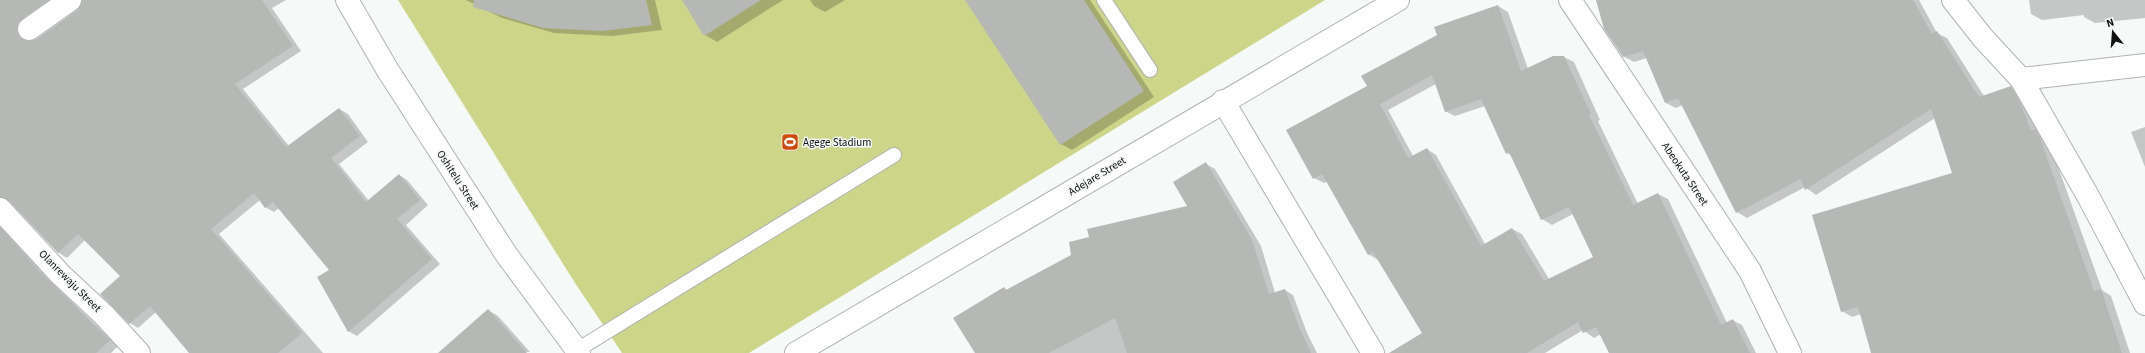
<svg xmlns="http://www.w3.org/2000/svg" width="2145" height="353" font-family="'Source Sans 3',sans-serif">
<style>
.green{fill:#cdd589}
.shadow{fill:#0003;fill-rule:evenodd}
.building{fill:#b6b8b5;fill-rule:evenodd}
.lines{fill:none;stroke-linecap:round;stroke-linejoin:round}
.service-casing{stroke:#afb3b1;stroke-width:16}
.minor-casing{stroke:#afb3b1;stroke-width:24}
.service{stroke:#fff;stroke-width:14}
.minor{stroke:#fff;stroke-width:22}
.labels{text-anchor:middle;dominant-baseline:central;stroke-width:3;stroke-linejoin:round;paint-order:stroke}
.poi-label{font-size:11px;fill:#101110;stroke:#f5f9f7;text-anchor:start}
.street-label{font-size:11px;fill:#101110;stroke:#f5f9f7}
</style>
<rect width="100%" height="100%" fill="#f5f9f7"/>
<polygon class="green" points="398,0 1325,0 749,353 622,353 575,283"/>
<g class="shadow">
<polygon points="0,0 64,0 26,29 27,41 36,40 78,11 82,0 286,0 272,8 301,51 243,89 289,146 339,109 348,114 368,142 339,164 369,201 399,175 407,180 428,205 406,225 440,264 357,336 348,331 331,270 279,208 274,212 265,207 260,200 219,234 323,353 191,353 156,312 138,328 130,323 121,276 85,240 67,258 59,253 11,201 6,201 0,205"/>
<polygon points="466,0 655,0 662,30 613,36 554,33 502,18"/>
<polygon points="689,0 783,0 717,42 705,35"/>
<polygon points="810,0 845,0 825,12 814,6"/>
<polygon points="966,0 1090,0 1154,97 1072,150 1061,144"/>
<polygon points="1598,0 1919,0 1937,33 1947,38 1984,96 2011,88 2021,93 2031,112 2039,132 2046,136 2050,144 2102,290 2111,296 2130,353 1872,353 1861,314 1852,317 1842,311 1953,174 1935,118 1816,195 1805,187 1747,218 1737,212 1683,105 1676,108 1666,103 1647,58 1634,62 1623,56"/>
<polygon points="2029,0 2145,0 2145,18 2095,23 2084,17 2084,15 2042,20 2031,14"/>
<path d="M1498 6 1508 12 1528 69 1564 57 1574 62 1600 120 1598 121 1638 204 1658 194 1668 199 1727 323 1732 320 1742 325 1756 353H1610L1601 334 1594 338 1583 330 1545 353H1426L1423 333 1378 260 1368 254 1328 181 1324 183 1314 178 1368 86ZM1436 84 1445 111 1455 116 1485 106 1507 153 1512 156 1542 219 1552 225 1573 214 1595 258 1549 279 1522 234 1512 229 1485 244 1436 155 1427 149 1413 156 1388 110Z"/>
<polygon points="2145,127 2145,167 2131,132"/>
<polygon points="1206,164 1215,169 1261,246 1275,293 1285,290 1293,295 1307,333 1317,353 976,353 1004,288 1007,290 1189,207"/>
<polygon points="0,224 48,278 118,346 111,353 0,353"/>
<polygon points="488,310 498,316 530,352 439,353"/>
</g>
<g class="building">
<polygon points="0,0 48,0 22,19 18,24 17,31 19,37 30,41 36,39 77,10 82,0 262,0 293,46 235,84 286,147 339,108 360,136 331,158 366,202 399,174 420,200 397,219 432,259 348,332 317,277 329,270 273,202 265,208 254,193 211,229 302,333 278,353 189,353 150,306 129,324 100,294 120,276 78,234 58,253 9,201 0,197"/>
<polygon points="474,0 646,0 652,25 602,31 543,28 473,7"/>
<polygon points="682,0 761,0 704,36"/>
<polygon points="965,0 1084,0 1144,91 1060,145"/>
<polygon points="1596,0 1913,0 1932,34 1937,31 1979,97 2011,86 2021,105 2031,131 2035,129 2040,138 2094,291 2101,289 2122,353 1871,353 1858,307 1841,312 1812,215 1952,173 1931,109 1805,190 1801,179 1736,213 1678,98 1665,103 1643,51 1623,57 1604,29"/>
<path d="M1498 5 1521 71 1553 56H1564L1591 114 1589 115 1633 205 1658 193 1721 325 1733 319 1750 353H1609L1596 327 1583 333 1578 322 1527 353H1389L1422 333 1373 252 1368 255 1322 174 1313 179 1286 130 1367 86 1361 76 1437 35 1434 27ZM1432 75 1445 112 1481 99 1506 154 1509 152 1541 220 1569 207 1593 257 1544 281 1512 228 1481 246 1427 148 1408 158 1380 104Z"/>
<polygon points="1206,162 1252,240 1269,294 1285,289 1299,327 1311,353 1127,353 1115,318 1049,353 975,353 953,318 1004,287 1006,290 1071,255 1069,242 1089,237 1087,229 1187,206 1173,182"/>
<polygon points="0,227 40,272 110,340 96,353 0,353"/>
<polygon points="488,309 527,353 438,353"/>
</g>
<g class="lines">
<defs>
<g id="service">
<polyline points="1104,0 1150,70"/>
<polyline points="577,350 894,155"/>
</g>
<g id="minor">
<polyline points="347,0 387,69 506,254 579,353"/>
<polyline points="1570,0 1750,271 1790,353"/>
<polyline points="1953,0 1983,38 2021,79 2088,196 2145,304"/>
<polyline points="29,29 70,0"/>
<polyline points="2021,79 2145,65"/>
<polyline points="1223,101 1373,353"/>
<polyline points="0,209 61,275 104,315 139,353"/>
<polyline points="796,353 1398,0"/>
</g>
</defs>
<use href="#service" class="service-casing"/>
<use href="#minor" class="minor-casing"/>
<use href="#service" class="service"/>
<use href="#minor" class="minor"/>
</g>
<defs>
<symbol id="stadium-square" viewBox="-11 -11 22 22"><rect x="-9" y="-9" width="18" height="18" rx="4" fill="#cf4a09" stroke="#f5f9f7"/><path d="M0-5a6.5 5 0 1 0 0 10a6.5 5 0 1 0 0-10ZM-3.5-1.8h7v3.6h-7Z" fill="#fff"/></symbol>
</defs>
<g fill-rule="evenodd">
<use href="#stadium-square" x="780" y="132" width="20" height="20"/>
</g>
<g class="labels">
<g class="poi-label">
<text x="803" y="142">Agege Stadium</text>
</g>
<g class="street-label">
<text transform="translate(1685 174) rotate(56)">Abeokuta Street</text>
<text transform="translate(1097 176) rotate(-31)">Adejare Street</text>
<text transform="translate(458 180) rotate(57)">Oshitelu Street</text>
<text transform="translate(70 281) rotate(45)">Olanrewaju Street</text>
</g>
</g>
<g transform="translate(2113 32) rotate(343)" stroke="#f5f9f7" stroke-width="3" paint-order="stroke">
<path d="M0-3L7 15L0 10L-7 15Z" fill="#101110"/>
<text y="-6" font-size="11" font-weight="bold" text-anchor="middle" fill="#101110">N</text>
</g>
</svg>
